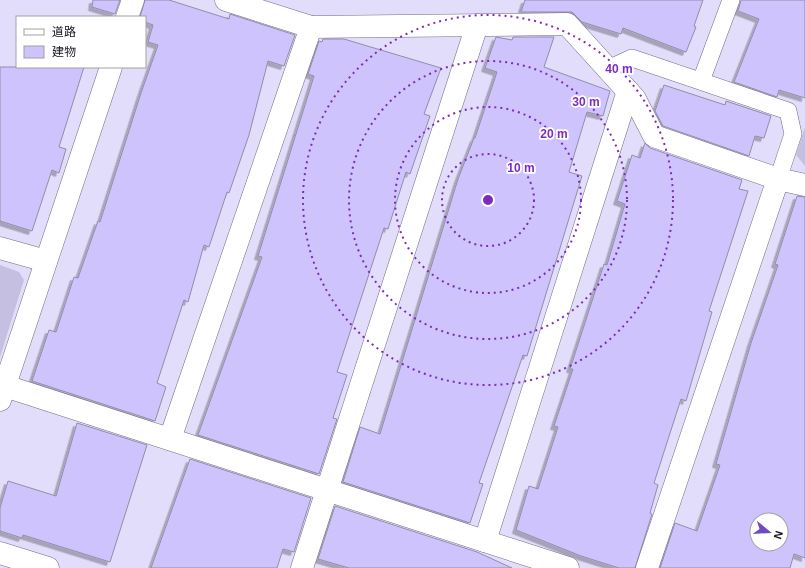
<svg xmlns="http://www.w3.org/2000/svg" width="805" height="568" font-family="Arial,'Noto Sans JP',sans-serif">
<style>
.green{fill:#c5bfe1}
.building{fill:#cec3fc;stroke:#928da8;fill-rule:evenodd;filter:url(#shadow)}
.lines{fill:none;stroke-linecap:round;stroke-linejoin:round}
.lane-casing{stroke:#716c86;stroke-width:18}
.street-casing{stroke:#716c86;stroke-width:23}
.lane{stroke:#fff;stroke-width:17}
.street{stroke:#fff;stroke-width:22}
.ring{fill:none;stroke:#7b2cbf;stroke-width:2;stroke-dasharray:2 4}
.centre{fill:#7b2cbf;stroke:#fff;stroke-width:2}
.ring-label{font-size:12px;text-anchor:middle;font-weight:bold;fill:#7b2cbf;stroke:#fff;stroke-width:3.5;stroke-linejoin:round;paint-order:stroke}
</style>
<defs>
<filter id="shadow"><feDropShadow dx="-3.5" dy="3.5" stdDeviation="0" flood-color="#0004"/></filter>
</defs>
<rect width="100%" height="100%" fill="#e2ddfa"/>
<g class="green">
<polygon points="805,127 805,166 796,155"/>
<polygon points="0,265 19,272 24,280 0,357"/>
</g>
<g class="building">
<polygon points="93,0 120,0 115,14 92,7"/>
<polygon points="145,0 169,0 229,19 230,14 295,35 284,66 268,61 249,135 229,193 227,192 209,247 204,245 188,302 184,300 157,383 166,387 155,421 32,381 49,330 56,332 74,277 78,278 98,221 100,222 141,93 158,45 148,42 153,25 145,22 145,17 140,17"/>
<polygon points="525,0 703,0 694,26 696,27 686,52 623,28 621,34 582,22 572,12 521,12"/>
<polygon points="741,0 805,0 805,98 779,90 777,97 734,82 759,19 738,11"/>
<polygon points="496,37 512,40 513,37 554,37 544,67 610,91 603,116 587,112 569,172 582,176 527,356 523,355 479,483 483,484 470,523 343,482 360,427 380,434 458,179 474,138 475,138 497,72 485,68"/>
<polygon points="323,39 344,39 441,68 424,114 430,116 410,174 406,172 388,229 384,228 337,372 347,375 333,418 337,419 319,474 198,435 262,257 258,256 314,76 308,74 319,41 322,42"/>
<polygon points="0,67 84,67 59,147 66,149 59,173 52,170 32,231 0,221"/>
<polygon points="664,85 725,105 726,101 771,116 764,138 755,136 749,156 663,126 655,111"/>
<polygon points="645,143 650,148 742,180 739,189 748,191 709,311 712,312 686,401 681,399 654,483 658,485 650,513 652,514 635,568 619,568 581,556 516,530 529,486 538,489 558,427 554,426 573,369 570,369 604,264 607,265 625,204 617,201 632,155 640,158"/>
<path d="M797 196 805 197V558L794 554 790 568H660L675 523 697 531 720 465 716 464 751 343 778 265 775 264ZM757 520H781V544H757Z"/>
<polygon points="77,423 147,445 110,562 23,535 22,538 0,531 0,508 8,481 56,496"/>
<polygon points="190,459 311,498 294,552 283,549 277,568 151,568"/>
<polygon points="335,506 477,552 512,568 349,568 318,559"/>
</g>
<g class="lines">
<defs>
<g id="lane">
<polyline points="608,69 632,58 788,111 793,134 778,179"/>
<polyline points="701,81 731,0"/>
</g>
<g id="street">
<polyline points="226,0 311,27 567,24 635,99 654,136 778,179 805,185"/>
<polyline points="127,17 133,0"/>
<polyline points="0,248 46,261"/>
<polyline points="5,386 568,568"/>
<polyline points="0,400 111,67"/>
<polyline points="170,439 311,27"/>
<polyline points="485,541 628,91"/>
<polyline points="0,553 48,568"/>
<polyline points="302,568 477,25"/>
<polyline points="647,568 778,179"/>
</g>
</defs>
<use href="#lane" class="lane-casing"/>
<use href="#street" class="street-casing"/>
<use href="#lane" class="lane"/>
<use href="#street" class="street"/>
</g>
<g class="ring">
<circle cx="488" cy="200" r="46"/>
<circle cx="488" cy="200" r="93"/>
<circle cx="488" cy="200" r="139"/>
<circle cx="488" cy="200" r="185"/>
</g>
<circle cx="488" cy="200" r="6" class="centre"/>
<g class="ring-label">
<text x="619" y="73">40 m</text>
<text x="586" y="106">30 m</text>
<text x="554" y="138">20 m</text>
<text x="521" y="172">10 m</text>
</g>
<rect x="16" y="16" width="130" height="52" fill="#ffffff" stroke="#a2a1a5"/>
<rect x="24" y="29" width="20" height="6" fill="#ffffff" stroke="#a2a1a5"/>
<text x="52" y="36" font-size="12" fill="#17151f">道路</text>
<rect x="24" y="46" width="20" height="12" fill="#cec3fc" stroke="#a2a1a5"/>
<text x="52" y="56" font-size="12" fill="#17151f">建物</text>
<g transform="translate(769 532) rotate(108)"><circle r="19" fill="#ffffff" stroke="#a2a1a5"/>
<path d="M0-3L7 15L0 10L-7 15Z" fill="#704ac3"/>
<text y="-6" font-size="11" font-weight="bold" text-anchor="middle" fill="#17151f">N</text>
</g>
</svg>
